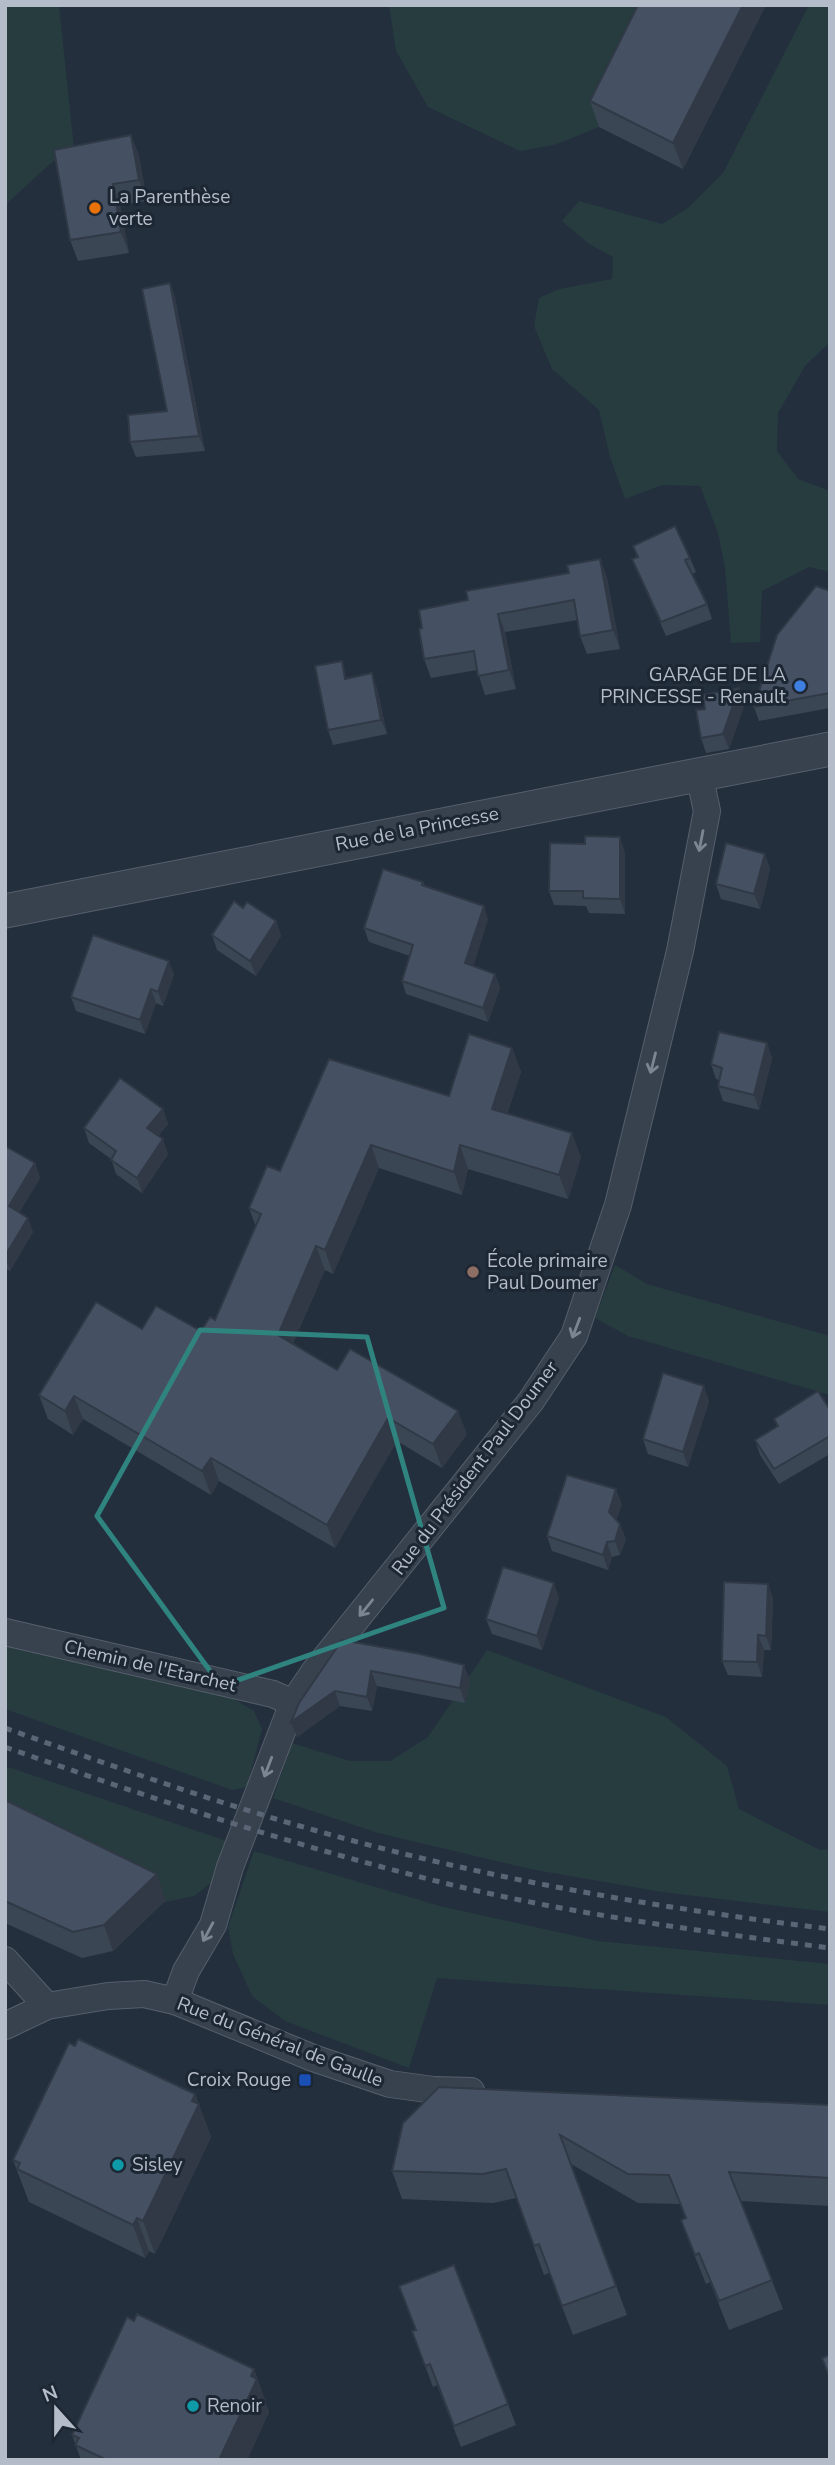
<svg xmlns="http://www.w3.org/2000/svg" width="835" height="2465" font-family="'Nunito Sans',sans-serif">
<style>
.green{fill:#263c3f}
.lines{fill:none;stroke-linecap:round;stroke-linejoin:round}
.minor-casing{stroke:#565f6c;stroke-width:28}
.tertiary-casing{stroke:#565f6c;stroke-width:35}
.minor{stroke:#38414e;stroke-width:26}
.tertiary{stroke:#38414e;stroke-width:33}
.rail{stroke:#5a6575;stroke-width:5;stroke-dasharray:7 7;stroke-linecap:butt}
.wall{fill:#3b4654}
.shaded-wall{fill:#303945}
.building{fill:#455162;stroke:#303945;stroke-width:2}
.oneway{stroke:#7c8592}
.marked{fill:none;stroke:#308480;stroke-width:5;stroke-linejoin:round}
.food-dot{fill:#e8710a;stroke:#1d2633;stroke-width:2.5}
.shop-dot{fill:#3f7fe0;stroke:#1d2633;stroke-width:2.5}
.education-dot{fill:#8d6e63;stroke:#1d2633;stroke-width:2.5}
.transit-dot{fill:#1a4fb4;stroke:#1d2633;stroke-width:2.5}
.culture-dot{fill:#0f9aa8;stroke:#1d2633;stroke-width:2.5}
.labels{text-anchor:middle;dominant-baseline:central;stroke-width:6;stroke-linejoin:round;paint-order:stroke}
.poi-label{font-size:19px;fill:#b4bcc9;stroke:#1d2633;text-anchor:start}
.street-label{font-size:19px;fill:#b4bcc9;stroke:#1d2633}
</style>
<rect width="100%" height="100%" fill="#242f3e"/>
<g class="green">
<polygon points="5,5 59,5 74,149 51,163 5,205"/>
<polygon points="389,5 660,5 599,127 554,145 520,151 428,107 396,51"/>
<polygon points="809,5 830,5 830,342 805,366 778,413 777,451 798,479 830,491 830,572 809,567 762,591 760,642 731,643 725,567 718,533 700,486 662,485 625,499 610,457 599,410 552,369 534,326 539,298 559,289 612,279 613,257 589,244 562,221 579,201 662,224 688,208 723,173"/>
<polygon points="615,1265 647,1284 830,1336 830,1395 628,1336 595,1318"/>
<polygon points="5,1640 226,1694 254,1711 262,1729 247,1787 232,1790 5,1709"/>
<polygon points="487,1650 666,1717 727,1766 739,1809 820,1850 830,1849 830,1912 662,1892 530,1869 378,1833 273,1798 292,1743 350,1761 390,1761 428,1737"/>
<polygon points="5,1766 230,1842 215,1880 194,1896 161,1903 5,1831"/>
<polygon points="254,1851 440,1906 598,1941 830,1964 830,2005 437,1978 409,2068 285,2021 252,1996 233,1954 228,1927"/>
</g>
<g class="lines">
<defs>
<g id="minor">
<polyline points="5,1632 273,1694 293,1703"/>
<polyline points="5,1960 47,2006"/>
<polyline points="175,2001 186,1971 213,1925 230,1867 293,1703 314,1672 531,1401 574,1336 618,1205 680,951 707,811 699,774"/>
<polyline points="5,2026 47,2006 108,1996 144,1994 175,2001 313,2058 390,2084 434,2090 471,2091"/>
</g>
<polyline id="tertiary" points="5,911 830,749"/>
</defs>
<use href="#minor" class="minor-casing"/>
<use href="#tertiary" class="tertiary-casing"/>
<use href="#minor" class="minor"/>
<use href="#tertiary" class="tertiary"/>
<g class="rail">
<path d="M5 1728C126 1771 248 1814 373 1846 523 1885 675 1910 830 1929"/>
<path d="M5 1747C156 1800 309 1851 465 1888 585 1916 708 1932 830 1948"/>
</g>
</g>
<g class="wall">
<polygon points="638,5 766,5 683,169 599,127 590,101"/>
<polygon points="131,135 139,156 147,201 120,205 129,253 78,261 70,240"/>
<polygon points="170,283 175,298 205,451 136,457 130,442 167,411"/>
<polygon points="633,546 690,558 696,572 692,574 707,604 712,619 666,636 638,573 632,559 637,558"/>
<polygon points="600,559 607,578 620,649 587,654 580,636 578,620 505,632 516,689 485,695 477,670 431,678 424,659 422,628 468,600 569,573"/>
<polygon points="830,591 830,708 759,721 754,707"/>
<polygon points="347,678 377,688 387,734 333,745 328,730"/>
<polygon points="739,688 745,703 729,749 706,753 701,738 705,709"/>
<polygon points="625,852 625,914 589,913 586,906 554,905 549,891"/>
<polygon points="765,854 770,869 760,909 721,899 716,884"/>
<polygon points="423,882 425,886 488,919 473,966 495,974 500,988 488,1022 406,994 402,981 410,956 369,942 364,928"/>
<polygon points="243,908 276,921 281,936 256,976 217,950 212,935"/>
<polygon points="174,974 163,1006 156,1003 145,1034 76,1011 71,997"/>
<polygon points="767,1043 772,1058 759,1110 723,1101 718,1086 719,1080 716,1079 711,1064"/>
<polygon points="512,1048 521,1072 507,1114 581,1157 568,1199 468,1169 462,1195 379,1168 333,1274 325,1270 293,1343 337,1370 467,1434 442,1468 397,1441 335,1548 219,1481 211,1495 83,1419 73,1435 48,1419 39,1395 142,1329 201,1331 215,1320 256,1227 249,1208 280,1171 449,1096"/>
<polygon points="163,1109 168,1124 158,1136 168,1154 142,1193 116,1174 111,1159 89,1143 84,1128"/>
<polygon points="5,1146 35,1163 40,1178 19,1213 33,1232 10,1271 5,1268"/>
<polygon points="709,1401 688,1467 648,1454 643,1439"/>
<polygon points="830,1410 830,1454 779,1484 760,1455 755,1440 777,1427 774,1419"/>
<polygon points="622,1504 616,1520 626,1539 620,1555 612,1557 608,1570 552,1551 547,1536"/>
<polygon points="559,1598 542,1650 492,1634 486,1619"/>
<polygon points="773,1598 771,1650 764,1650 762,1677 728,1675 722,1661"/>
<polygon points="342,1640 470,1680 465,1703 377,1686 372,1711 340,1706 297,1737 291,1722"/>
<polygon points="5,1800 166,1900 113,1951 82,1958 5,1923"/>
<polygon points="195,2094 211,2137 155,2254 149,2251 145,2258 29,2202 13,2160"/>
<polygon points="830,2105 830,2206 741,2201 783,2309 729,2330 710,2282 706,2284 692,2249 681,2220 685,2219 680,2204 638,2203 571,2164 627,2315 573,2335 549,2273 544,2275 516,2198 493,2203 402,2199 392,2171 403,2123"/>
<polygon points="412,2331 508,2404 516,2425 461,2447 437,2385 433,2387"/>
<polygon points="254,2369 269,2412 247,2460 81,2460 72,2435"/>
</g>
<g class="shaded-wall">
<polygon points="743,5 766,5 683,169 673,143"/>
<polygon points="131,135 139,156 147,201 139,180"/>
<polygon points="113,184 120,205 129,253 121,232"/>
<polygon points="170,283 175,298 205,451 199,436"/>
<polygon points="600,559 607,578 620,649 613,630"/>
<polygon points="498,614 505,632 516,689 509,670"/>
<polygon points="372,673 377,688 387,734 381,720"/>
<polygon points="739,688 745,703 729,749 723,734"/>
<polygon points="620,837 625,852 625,914 620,899"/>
<polygon points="765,854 770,869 760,909 754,894"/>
<polygon points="484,906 488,919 470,977 465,963"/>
<polygon points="276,921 281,936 256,976 250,961"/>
<polygon points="169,961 174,974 163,1006 158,992"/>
<polygon points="495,974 500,988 488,1022 483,1008"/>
<polygon points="151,989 156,1003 145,1034 140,1020"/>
<polygon points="767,1043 772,1058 759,1110 754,1095"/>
<polygon points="512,1048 521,1072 500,1133 492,1109"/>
<polygon points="163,1109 168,1124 153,1143 147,1128"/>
<polygon points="572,1133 581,1157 568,1199 559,1175"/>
<polygon points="163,1139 168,1154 142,1193 137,1178"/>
<polygon points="371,1145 379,1168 333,1274 325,1250"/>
<polygon points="460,1145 468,1169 462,1195 454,1172"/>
<polygon points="35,1163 40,1178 14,1221 9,1206"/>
<polygon points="28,1218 33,1232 10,1271 5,1256"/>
<polygon points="316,1246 325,1270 286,1358 278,1335"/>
<polygon points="704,1386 709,1401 688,1467 683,1452"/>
<polygon points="74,1396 83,1419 73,1435 65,1411"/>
<polygon points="458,1411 467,1434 442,1468 433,1444"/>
<polygon points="388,1418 397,1441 335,1548 327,1525"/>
<polygon points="211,1458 219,1481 211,1495 202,1471"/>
<polygon points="616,1489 622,1504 614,1527 609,1512"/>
<polygon points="620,1524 626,1539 620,1555 615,1541"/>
<polygon points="607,1542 612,1557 608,1570 603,1555"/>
<polygon points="554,1583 559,1598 542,1650 537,1636"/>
<polygon points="768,1584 773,1598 771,1650 766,1636"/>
<polygon points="758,1635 764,1650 762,1677 757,1662"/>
<polygon points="464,1665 470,1680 465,1703 460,1688"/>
<polygon points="371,1671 377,1686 372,1711 367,1697"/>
<polygon points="335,1691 340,1706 297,1737 291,1722"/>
<polygon points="157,1874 166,1900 113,1951 104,1925"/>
<polygon points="195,2094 211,2137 155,2254 143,2221"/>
<polygon points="137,2218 149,2251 145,2258 133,2225"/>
<polygon points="254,2369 269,2412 247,2460 219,2460"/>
</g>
<g class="building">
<polygon points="638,5 743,5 673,143 590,101"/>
<polygon points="131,135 139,180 113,184 121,232 70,240 54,150"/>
<polygon points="170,283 199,436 130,442 128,415 167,411 142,289"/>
<polygon points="675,526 690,558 685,560 707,604 661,622 632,559 638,557 633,546"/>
<polygon points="600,559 613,630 580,636 574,600 498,614 509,670 478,676 474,651 424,659 419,629 422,628 419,610 468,600 466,591 569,573 567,565"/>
<polygon points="816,586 830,591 830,693 754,707 777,635"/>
<polygon points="342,661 345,679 372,673 381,720 328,730 315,666"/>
<polygon points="739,688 723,734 701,738 696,710 705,709 703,695"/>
<polygon points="585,836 620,837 620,899 583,898 583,891 549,891 550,843 585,844"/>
<polygon points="726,843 765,854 754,894 716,884"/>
<polygon points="383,869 423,882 422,885 484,906 465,963 495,974 483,1008 402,981 413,945 364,928"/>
<polygon points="234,901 243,908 247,902 276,921 250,961 212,935"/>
<polygon points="93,935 169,961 158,992 151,989 140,1020 71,997"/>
<polygon points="719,1032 767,1043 754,1095 718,1086 722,1068 711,1064"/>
<polygon points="469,1034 512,1048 492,1109 572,1133 559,1175 460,1145 454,1172 371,1145 325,1250 316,1246 278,1335 337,1370 350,1349 458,1411 433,1444 388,1418 327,1525 211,1458 202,1471 74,1396 65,1411 39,1395 96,1302 142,1329 156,1306 201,1331 210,1317 215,1320 261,1214 249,1208 267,1166 280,1171 329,1059 449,1096"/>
<polygon points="120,1078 163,1109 147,1128 163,1139 137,1178 111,1160 116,1151 84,1128"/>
<polygon points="5,1146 35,1163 9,1206 28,1218 5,1256"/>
<polygon points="663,1373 704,1386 683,1452 643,1439"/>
<polygon points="818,1391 830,1410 830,1436 774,1469 755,1440 778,1426 774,1419"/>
<polygon points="567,1475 616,1489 609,1512 620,1524 615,1541 607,1542 603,1555 547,1536"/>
<polygon points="503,1567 554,1583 537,1636 486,1619"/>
<polygon points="724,1582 768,1584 766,1636 758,1635 757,1662 722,1661"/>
<polygon points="342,1640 420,1654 464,1665 460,1688 371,1671 367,1697 335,1691 291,1722 299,1703"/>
<polygon points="5,1800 157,1874 104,1925 73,1932 5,1901"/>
<polygon points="78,2039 195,2094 192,2101 199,2104 143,2221 137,2218 133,2225 17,2169 20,2163 13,2160 69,2043 75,2046"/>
<polygon points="439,2087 830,2105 830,2178 729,2172 772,2280 719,2301 699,2253 695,2255 681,2220 686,2218 669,2175 628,2174 560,2135 616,2286 562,2306 539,2244 534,2246 506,2169 483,2174 392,2171 403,2123"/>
<polygon points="454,2265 508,2404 454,2426 430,2364 425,2366 412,2331 416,2330 399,2286"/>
<polygon points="137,2314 254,2369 251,2376 257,2379 219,2460 107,2460 75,2445 79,2438 72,2435 127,2317 134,2321"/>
<polygon points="830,2355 830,2378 822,2358"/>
</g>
<defs><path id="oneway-shaft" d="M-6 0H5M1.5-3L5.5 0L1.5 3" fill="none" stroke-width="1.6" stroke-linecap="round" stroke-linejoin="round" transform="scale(1.75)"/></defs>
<g class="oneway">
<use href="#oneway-shaft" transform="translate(701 841) rotate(101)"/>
<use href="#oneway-shaft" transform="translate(653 1063) rotate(104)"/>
<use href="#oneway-shaft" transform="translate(576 1328) rotate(111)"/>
<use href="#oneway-shaft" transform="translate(366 1608) rotate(129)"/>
<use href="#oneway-shaft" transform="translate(268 1767) rotate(111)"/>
<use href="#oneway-shaft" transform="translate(208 1932) rotate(118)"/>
</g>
<path class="marked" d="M200 1330 367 1337 444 1608 221 1686 97 1516Z"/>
<circle class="food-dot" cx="95" cy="208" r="7"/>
<circle class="shop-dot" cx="800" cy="686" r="7"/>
<circle class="education-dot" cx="473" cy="1272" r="7"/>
<rect class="transit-dot" x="298" y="2073" width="14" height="14" rx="3.5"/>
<g class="culture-dot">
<circle cx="118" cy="2165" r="7"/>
<circle cx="193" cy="2406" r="7"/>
</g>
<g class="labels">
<g class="poi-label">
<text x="109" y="197">La Parenthèse<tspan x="109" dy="22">verte</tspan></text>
<text x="786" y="675" text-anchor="end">GARAGE DE LA<tspan x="786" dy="22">PRINCESSE - Renault</tspan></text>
<text x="487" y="1261">École primaire<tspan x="487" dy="22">Paul Doumer</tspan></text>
<text x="291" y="2080" text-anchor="end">Croix Rouge</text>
<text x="132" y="2165">Sisley</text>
<text x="207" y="2406">Renoir</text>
</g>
<g class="street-label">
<text transform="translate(417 829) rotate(-11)">Rue de la Princesse</text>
<text transform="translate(475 1468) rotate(-53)">Rue du Président Paul Doumer</text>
<text transform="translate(150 1666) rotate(13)">Chemin de l'Etarchet</text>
<text transform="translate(280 2042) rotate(21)">Rue du Général de Gaulle</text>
</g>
</g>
<rect width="835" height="2465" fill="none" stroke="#b4bcc9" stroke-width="14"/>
<g transform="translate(56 2409) rotate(339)" stroke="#1d2633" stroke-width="5" paint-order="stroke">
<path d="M0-5L12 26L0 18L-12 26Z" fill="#b4bcc9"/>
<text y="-10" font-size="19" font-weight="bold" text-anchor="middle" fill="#b4bcc9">N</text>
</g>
</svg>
